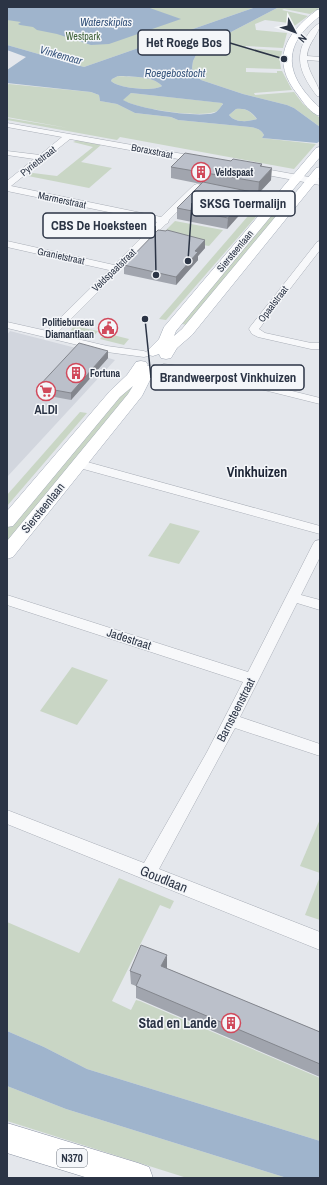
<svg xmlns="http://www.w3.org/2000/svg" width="327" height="1185" font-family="'Archivo Narrow',sans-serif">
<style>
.built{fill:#d2d6de}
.green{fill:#c9d6c5}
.water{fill:#9fb4cc;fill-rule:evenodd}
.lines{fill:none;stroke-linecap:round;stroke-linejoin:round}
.minor-casing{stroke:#a9aeb7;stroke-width:1}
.major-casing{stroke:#a3abb8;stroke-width:1}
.highway-casing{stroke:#8b94a3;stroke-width:1}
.minor{fill:#f7f8fa;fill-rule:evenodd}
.major{fill:#fff;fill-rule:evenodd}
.highway{fill:#fff;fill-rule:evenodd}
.wall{fill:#a1a5ae}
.shaded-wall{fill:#83868d}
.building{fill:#bbc0ca;stroke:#83868d}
.labels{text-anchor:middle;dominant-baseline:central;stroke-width:3;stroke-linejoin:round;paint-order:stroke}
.far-park-label{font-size:10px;fill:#3f6138;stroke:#f4f6f9}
.far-street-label{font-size:10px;fill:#2b3445;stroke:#f4f6f9}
.far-poi-label{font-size:10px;font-weight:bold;fill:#2b3445;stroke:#f4f6f9;text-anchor:start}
.far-water-label{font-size:11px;font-style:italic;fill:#34527a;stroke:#f4f6f9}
.shield{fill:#f4f6f9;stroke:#676e7b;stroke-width:1}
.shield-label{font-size:11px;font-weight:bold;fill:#2b3445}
.poi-label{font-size:12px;font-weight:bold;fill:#2b3445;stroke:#f4f6f9}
.street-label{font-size:12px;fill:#2b3445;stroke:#f4f6f9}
.quarter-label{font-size:14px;font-weight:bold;fill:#1d2536;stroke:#f4f6f9}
.near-street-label{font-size:14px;fill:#2b3445;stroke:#f4f6f9}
.near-poi-label{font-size:14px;font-weight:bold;fill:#2b3445;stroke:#f4f6f9;text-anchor:end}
.leader{fill:none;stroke:#2b3445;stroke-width:1.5}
.callout-dot{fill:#2b3445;stroke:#f4f6f9;stroke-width:1.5}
.callout{fill:#f4f6f9;stroke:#2b3445;stroke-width:1.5}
.callout-label{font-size:13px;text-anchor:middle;font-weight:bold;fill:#2b3445}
</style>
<rect width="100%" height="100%" fill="#e4e7ec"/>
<polygon class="built" points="10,331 80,349 115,360 7,477 7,335"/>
<g class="green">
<polygon points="7,7 256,7 84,67 7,45"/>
<polygon points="279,7 320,8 310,14 284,9 282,10 308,16 293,27 289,23 265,20 255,24 256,30 287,33 283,48 246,46 245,48 282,51 280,62 281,69 246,68 246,72 277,73 277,71 282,71 292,90 254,93 255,95 294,92 303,104 320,118 320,127 294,108 287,105 243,94 201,80 194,73 192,68 193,61 196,55 206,45"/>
<path d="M118 76C131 77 152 75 162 86 153 92 118 88 111 81L112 79Z"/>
<path d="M9 84 91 92 99 95 100 101 117 104 135 113 171 117 178 120 250 127C256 128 261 129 264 135L262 138 316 144 294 169 120 137 117 140 7 120V118L68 128 7 117V85Z"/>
<path d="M131 93 223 103C221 107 219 111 215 112 197 118 138 109 122 100Z"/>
<path d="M236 109C246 108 250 111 257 119 248 122 235 123 229 115Z"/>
<polygon points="78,140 101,145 81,162 112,168 89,188 28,176 33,173 57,176 93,147 73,142"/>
<polygon points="261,201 268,203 166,320 159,319"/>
<polygon points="269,214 280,216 187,325 177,323"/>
<polygon points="175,221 223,230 209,246 158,238"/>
<polygon points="74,326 98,331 93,337 69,332"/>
<polygon points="105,333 129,339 124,345 100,339"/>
<polygon points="137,384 7,547 7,526 119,392"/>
<polygon points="80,412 87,413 7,506 7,495"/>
<polygon points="170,523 200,531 179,564 148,556"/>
<polygon points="72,667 108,680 77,725 40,711"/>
<polygon points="320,819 320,873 300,866"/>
<polygon points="119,878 174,901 170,909 160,905 112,1001 131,1010 136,1000 140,1001 320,1078 320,1141 87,1069 44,1047 7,1031 7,922 79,953"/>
<polygon points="319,879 320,880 320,920 305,915"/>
<polygon points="7,1086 66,1109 287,1178 187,1178 7,1121"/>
</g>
<g class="water">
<polygon points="7,7 147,7 181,19 109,44 91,45 57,34 37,30 33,27 20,25 18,24 21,22 7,20"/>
<path d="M256 7H279L206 45 196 55 193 61 192 68 194 73 201 80 243 94 287 105 294 108 320 127V141L317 143 262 138 264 135C261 129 256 128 250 127L178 120 171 117 135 113 117 104 100 101 99 95 91 92 7 83V70L26 57 7 50V45L84 67ZM118 76C131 77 152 75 162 86 153 92 118 88 111 81L112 79ZM131 93 222 103 223 104C220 107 219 111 214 113 197 118 138 109 123 100ZM236 109C246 108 251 111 257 119 248 122 235 123 229 115Z"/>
<polygon points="7,1031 44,1047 87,1069 320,1141 320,1178 287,1178 66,1109 7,1086"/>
</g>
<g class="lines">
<defs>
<g id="minor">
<path d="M320 23C320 34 308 42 307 56L320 57V61L307 60C309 75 320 85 320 96H317C302 76 293 59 307 36 310 31 315 25 320 23Z"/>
<polygon points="7,123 200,157 204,160 200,163 70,139 11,186 161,217 194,185 197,184 291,202 295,205 291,208 199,190 169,220 168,223 166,224 56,334 107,346 144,351 149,354 148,356 144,357 107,352 7,328 7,322 47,331 109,270 7,247 7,241 114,265 157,222 7,191 7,181 34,159 7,155 7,151 40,155 62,137 7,127"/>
<polygon points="254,167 320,179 320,185 251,172 250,170 251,168"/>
<polygon points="320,241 320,250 259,329 265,333 311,343 320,343 320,349 311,349 258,337 252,334 249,329 250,327 317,242"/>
<polygon points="164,364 208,370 320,398 320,404 208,376 160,369 158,367"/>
<polygon points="80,460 320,526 320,534 76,467 74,464 76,461"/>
<polygon points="320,540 320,557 301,595 320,600 320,610 297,603 240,717 320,744 320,756 235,728 159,869 320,932 320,950 7,824 7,810 144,863 207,752 243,682 7,605 7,595 248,672 313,544 315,541"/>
</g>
<g id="major">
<path d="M317 10H320V16C280 46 285 76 320 108V116C311 114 303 102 298 95 270 60 285 34 317 10Z"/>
<polygon points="320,147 320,157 176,331 174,336 182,329 316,168 320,167 320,177 192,335 177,348 171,358 166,359 161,358 159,354 153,356 148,355 146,352 159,339 164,327 316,148"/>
<polygon points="141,361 146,362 148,365 147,366 153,365 158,366 160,369 151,378 142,396 13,557 7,559 7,541 128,394 133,386 120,397 13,526 7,527 7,511 110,391 127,375 136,362"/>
</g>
<polygon id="highway" points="7,1123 138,1163 149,1167 153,1178 88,1178 7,1153"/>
</defs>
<use href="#minor" class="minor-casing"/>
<use href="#major" class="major-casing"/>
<use href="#highway" class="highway-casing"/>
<use href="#minor" class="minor"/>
<use href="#major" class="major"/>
<use href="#highway" class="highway"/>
</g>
<g class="wall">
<polygon points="231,161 262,164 262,166 271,180 258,194 252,193 251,202 227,229 177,219 177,208 201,184 171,178 171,167"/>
<polygon points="205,240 205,248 198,256 198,260 176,285 124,274 124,265"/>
<polygon points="108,351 108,358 71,400 38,394 38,387"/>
<polygon points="166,968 320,1032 320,1077 136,998 136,986 131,984 130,971 167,968"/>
</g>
<g class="shaded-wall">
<polygon points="272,168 271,180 258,194 259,182"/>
<polygon points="252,192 251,202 227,229 228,218"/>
<polygon points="205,240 205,248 198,256 198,260 176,285 176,277 195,251"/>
<polygon points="108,351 108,358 71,400 71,393"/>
<polygon points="167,955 167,968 162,979 161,966"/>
</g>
<g class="building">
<polygon points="185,153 231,161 233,159 262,164 260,166 272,168 259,182 171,167"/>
<polygon points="203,182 252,192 228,218 177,208"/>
<polygon points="158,230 166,231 167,230 205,240 195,251 198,252 176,277 124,265"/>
<polygon points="79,343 108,351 71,393 38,387"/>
<polygon points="141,945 167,955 161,966 320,1032 320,1064 136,986 141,975 130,971"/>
</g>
<defs>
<symbol id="building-ring" viewBox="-11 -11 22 22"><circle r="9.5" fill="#f4f6f9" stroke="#d1495b" stroke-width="1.5"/><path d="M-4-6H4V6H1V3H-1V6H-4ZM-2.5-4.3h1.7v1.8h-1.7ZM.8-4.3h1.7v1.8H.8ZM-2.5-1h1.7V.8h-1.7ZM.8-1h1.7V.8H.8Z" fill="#d1495b"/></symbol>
<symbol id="civic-ring" viewBox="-11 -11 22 22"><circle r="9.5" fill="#f4f6f9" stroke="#d1495b" stroke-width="1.5"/><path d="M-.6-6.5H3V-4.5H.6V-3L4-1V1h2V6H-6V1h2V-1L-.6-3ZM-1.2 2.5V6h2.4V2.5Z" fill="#d1495b"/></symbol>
<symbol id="supermarket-ring" viewBox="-11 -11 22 22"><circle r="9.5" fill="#f4f6f9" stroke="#d1495b" stroke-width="1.5"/><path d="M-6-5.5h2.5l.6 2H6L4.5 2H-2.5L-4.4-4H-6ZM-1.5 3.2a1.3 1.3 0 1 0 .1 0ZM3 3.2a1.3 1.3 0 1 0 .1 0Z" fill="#d1495b"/></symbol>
</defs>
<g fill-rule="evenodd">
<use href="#building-ring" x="190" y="161" width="22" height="22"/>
<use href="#civic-ring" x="97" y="317" width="22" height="22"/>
<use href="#building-ring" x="65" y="362" width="22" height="22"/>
<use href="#supermarket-ring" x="35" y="380" width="22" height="22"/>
<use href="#building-ring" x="220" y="1012" width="22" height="22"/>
</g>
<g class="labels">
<g class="far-park-label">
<text x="83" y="36">Westpark</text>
</g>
<g class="far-street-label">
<text transform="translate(152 151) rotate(11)">Boraxstraat</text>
<text transform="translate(38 161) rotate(-38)">Pyrietstraat</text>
<text transform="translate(62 200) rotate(12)">Marmerstraat</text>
<text transform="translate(235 251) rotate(-50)">Siersteenlaan</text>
<text transform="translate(61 256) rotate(12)">Granietstraat</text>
<text transform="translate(114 270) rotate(-44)">Veldspaatstraat</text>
<text transform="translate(273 304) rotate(-53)">Opaalstraat</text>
</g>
<g class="far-poi-label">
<text x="215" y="172">Veldspaat</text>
<text x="94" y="322" text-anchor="end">Politiebureau<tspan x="94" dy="12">Diamantlaan</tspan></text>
<text x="90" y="373">Fortuna</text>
</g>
<g class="far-water-label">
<text x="106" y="22">Waterskiplas</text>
<text transform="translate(61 55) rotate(16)">Vinkemaar</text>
<text x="175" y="73">Roegebostocht</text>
</g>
<rect class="shield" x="57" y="1149" width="30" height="18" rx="3"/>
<g class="shield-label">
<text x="72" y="1158">N370</text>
</g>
<g class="poi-label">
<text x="46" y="410">ALDI</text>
</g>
<g class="street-label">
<text transform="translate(43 508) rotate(-51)">Siersteenlaan</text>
<text transform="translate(129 639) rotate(18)">Jadestraat</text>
<text transform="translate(236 710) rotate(-63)">Barnsteenstraat</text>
</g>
<g class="quarter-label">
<text x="257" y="472">Vinkhuizen</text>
</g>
<g class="near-street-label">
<text transform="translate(164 879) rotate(22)">Goudlaan</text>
</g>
<g class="near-poi-label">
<text x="217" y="1023">Stad en Lande</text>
</g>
</g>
<path class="leader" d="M284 59L230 43M188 261L192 203M156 275L155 226M145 319L151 378"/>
<g class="callout-dot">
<circle cx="284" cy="59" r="4"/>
<circle cx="188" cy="261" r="4"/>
<circle cx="156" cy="275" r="4"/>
<circle cx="145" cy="319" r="4"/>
</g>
<g class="callout">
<rect x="138" y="30" width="92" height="25" rx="4"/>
<rect x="192" y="191" width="103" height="25" rx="4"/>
<rect x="43" y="213" width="112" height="25" rx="4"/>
<rect x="151" y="365" width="153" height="25" rx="4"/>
</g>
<g class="callout-label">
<text x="184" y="47">Het Roege Bos</text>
<text x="243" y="208">SKSG Toermalijn</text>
<text x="99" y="230">CBS De Hoeksteen</text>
<text x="228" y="382">Brandweerpost Vinkhuizen</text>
</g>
<rect width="327" height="1185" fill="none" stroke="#2b3445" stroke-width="16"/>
<g transform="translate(295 32) rotate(131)" stroke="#f4f6f9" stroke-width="3" paint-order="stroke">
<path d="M0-3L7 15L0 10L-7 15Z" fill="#2b3445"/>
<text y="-6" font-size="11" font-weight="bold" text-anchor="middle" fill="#2b3445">N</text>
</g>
</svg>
